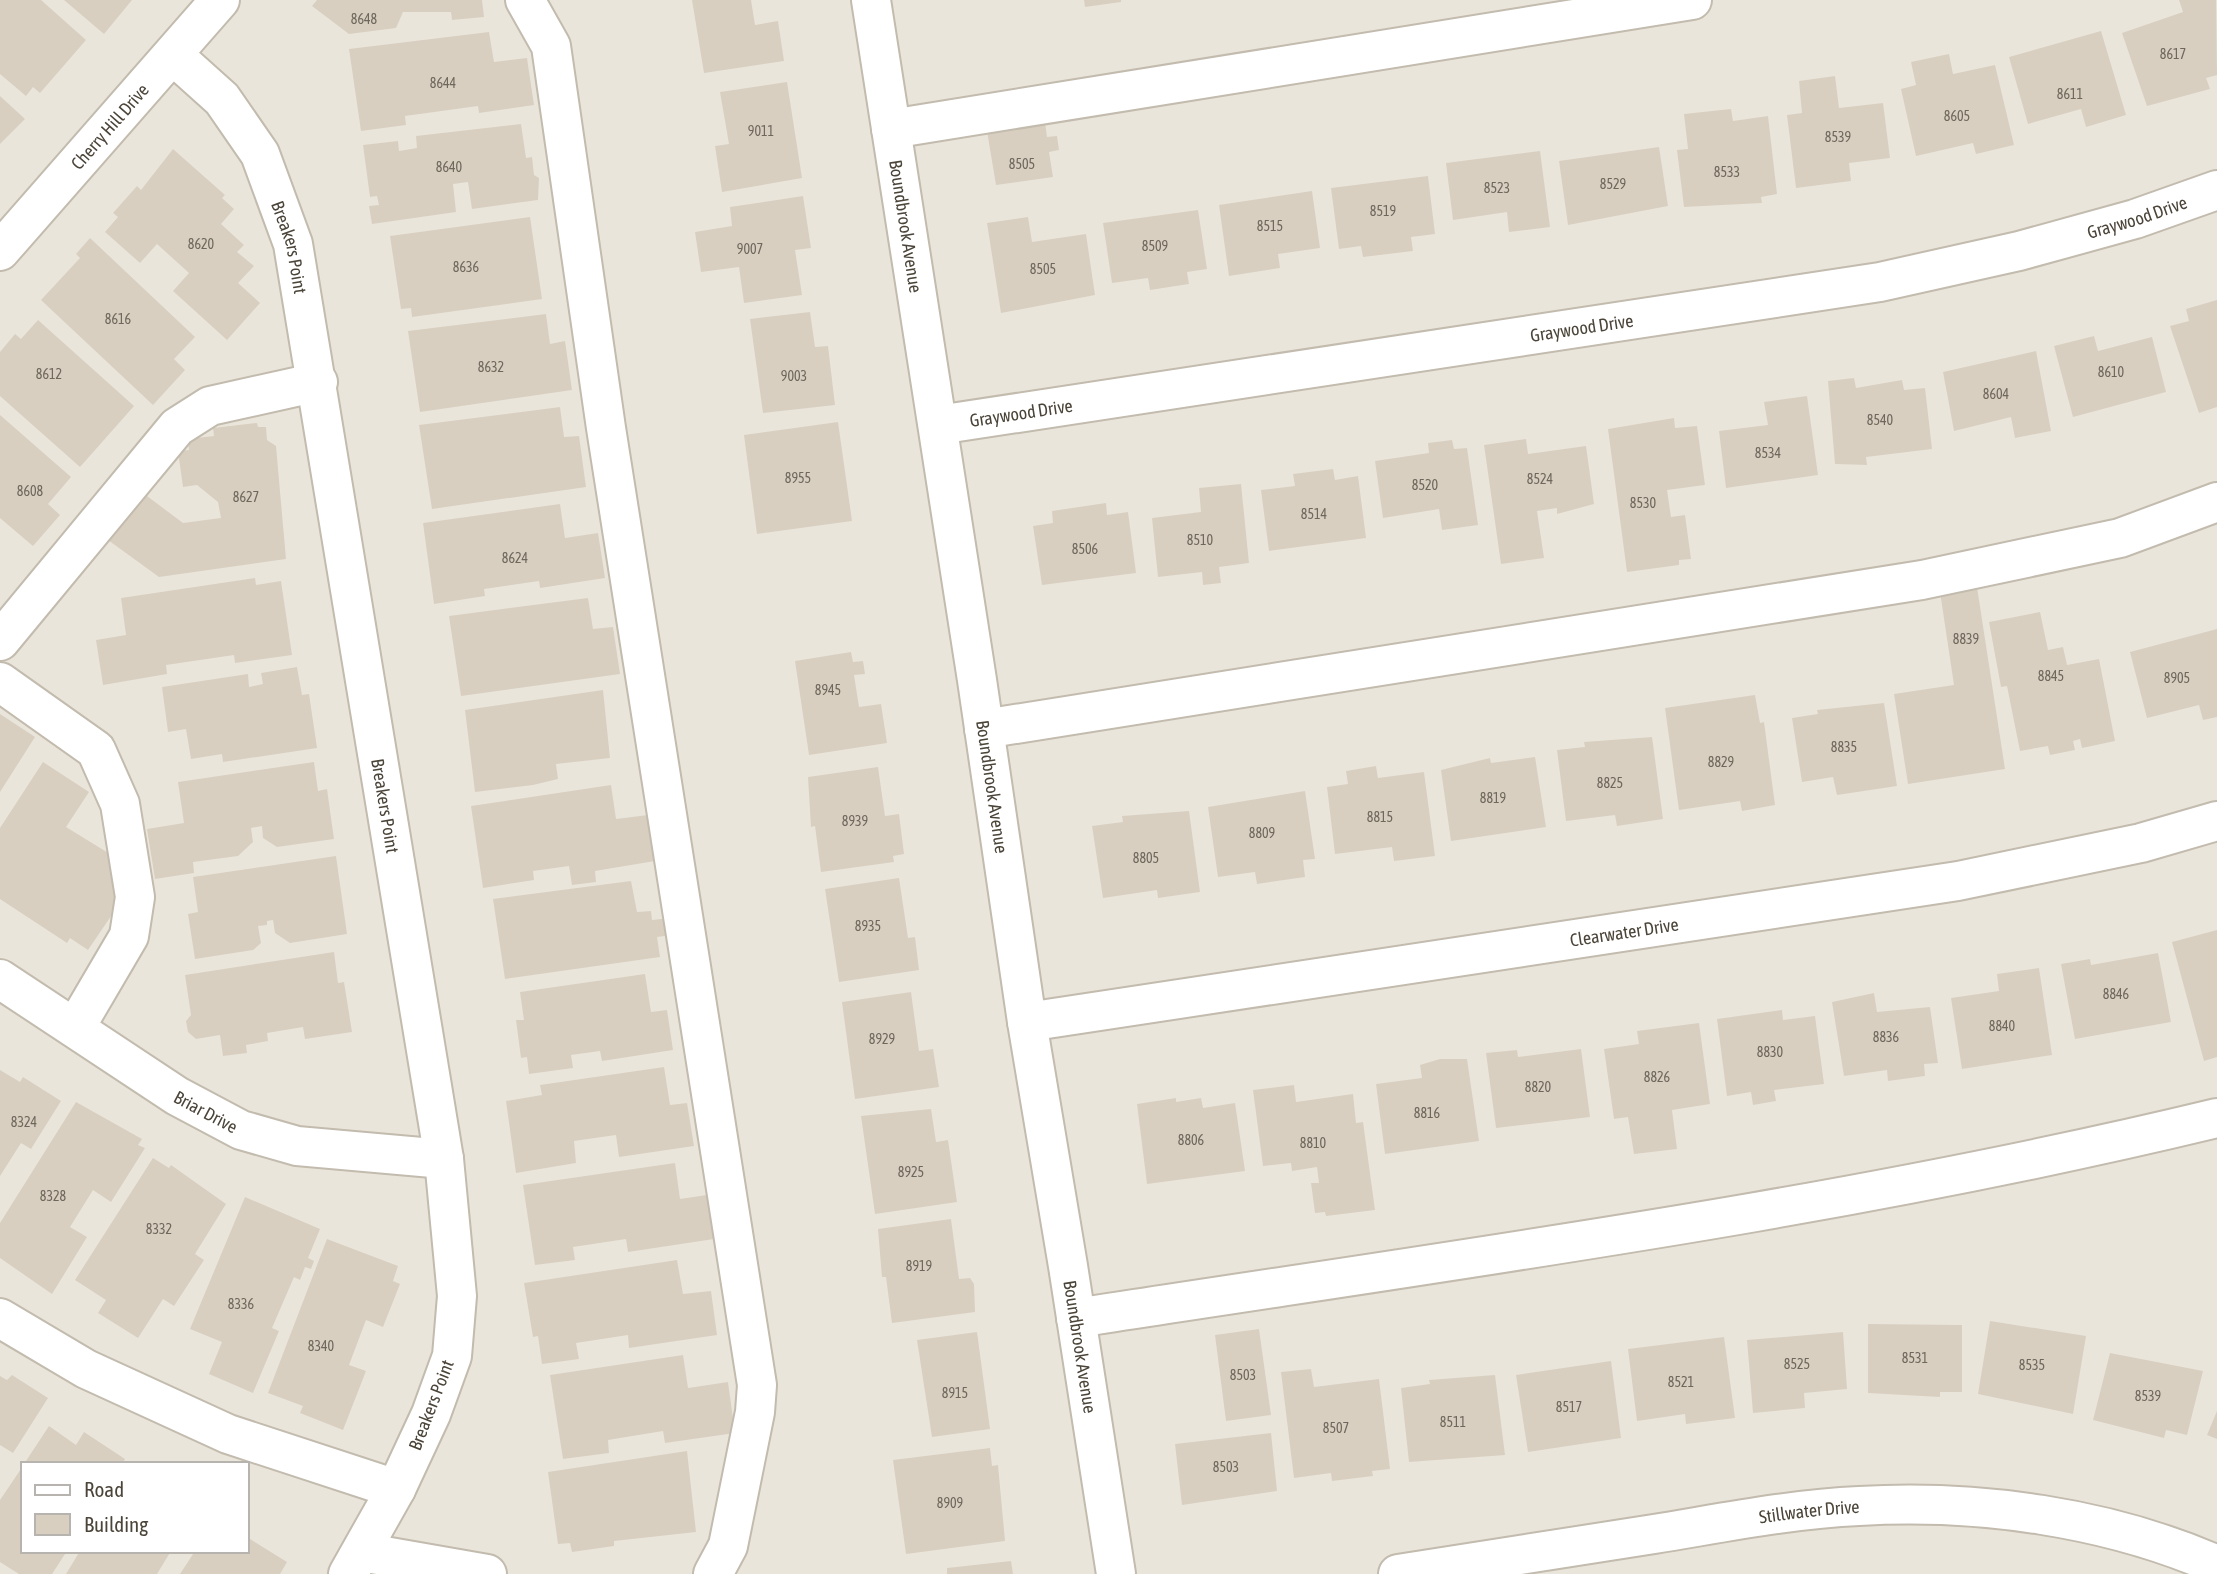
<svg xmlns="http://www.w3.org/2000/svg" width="2217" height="1574" font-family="'Asap Condensed',sans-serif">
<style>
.residential{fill:#eae5da;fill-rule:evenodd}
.building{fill:#d8cfc1}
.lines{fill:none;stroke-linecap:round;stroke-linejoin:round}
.minor-casing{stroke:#c2bbae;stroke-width:42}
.minor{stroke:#fff;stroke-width:38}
.labels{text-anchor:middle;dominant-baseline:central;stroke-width:6;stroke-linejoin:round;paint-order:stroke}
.number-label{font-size:14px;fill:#6e675b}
.street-label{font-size:18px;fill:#4b4439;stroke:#fff}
</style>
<rect width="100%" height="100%" fill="#f6f3ec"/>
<path class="residential" d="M0 0H2217V1574H0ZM23 1464H247V1551H23Z"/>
<g class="building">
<polygon points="0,0 41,0 86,40 40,93 33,87 26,96 0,74"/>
<polygon points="64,0 132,0 104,34"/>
<polygon points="317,0 482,0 484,17 452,20 451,12 403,12 396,28 349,34 312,6"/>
<polygon points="692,0 751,0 755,25 778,21 784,61 704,73"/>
<polygon points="1084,0 1121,0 1121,2 1085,7"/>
<polygon points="2179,0 2216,0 2217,75 2206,78 2210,89 2147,106 2122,33 2183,12"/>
<polygon points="2101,31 2126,115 2086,127 2081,109 2028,124 2009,57"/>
<polygon points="489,32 494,62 527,58 534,105 479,113 478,106 405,116 406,125 361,131 349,49"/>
<polygon points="1949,54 1953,74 1995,65 2014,145 1976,154 1973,143 1916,156 1901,89 1916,85 1911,62"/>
<polygon points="1835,76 1839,108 1883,103 1890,158 1849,163 1851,181 1796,188 1787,115 1802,113 1799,81"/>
<polygon points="787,82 802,178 722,192 715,146 729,144 720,92"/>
<polygon points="0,96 25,119 0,144"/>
<polygon points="1731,109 1733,121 1768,116 1777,194 1761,197 1762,203 1684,207 1677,150 1688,149 1684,114"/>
<polygon points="1045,122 1047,137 1057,136 1059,150 1049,152 1053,177 996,185 987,131"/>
<polygon points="521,124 526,158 532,157 534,175 539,178 538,200 472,209 468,182 453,184 456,212 372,224 369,206 379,205 377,196 370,197 363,145 398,141 399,151 417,148 416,136"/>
<polygon points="1659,147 1668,206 1568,225 1559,161"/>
<polygon points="173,149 225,195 222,198 234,209 221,224 244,245 237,252 254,266 238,283 260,303 227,340 173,291 189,273 157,244 140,263 105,232 118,217 113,213 137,186 141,190"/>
<polygon points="1540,151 1550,227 1509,232 1507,212 1453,220 1446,163"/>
<polygon points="1428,176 1435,234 1411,237 1413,251 1363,257 1361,246 1339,249 1331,188"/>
<polygon points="1312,191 1320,248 1278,254 1280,268 1229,276 1219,205"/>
<polygon points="803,196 811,248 795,250 802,295 744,303 739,267 701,272 695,232 732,226 730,207"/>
<polygon points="1198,210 1207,269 1187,272 1189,284 1150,290 1148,278 1112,283 1103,223"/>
<polygon points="530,217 542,299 412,317 411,308 401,309 390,236"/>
<polygon points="1028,217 1032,242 1086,234 1095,295 1001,313 987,223"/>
<polygon points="90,238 195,337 174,359 185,370 153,405 41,300 80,258 76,254"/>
<polygon points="2217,300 2217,407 2199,413 2170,326 2189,321 2186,309"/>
<polygon points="810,312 815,347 828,346 835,405 763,413 750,319"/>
<polygon points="546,314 550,344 565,341 572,390 420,412 408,331"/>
<polygon points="38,320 134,406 80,467 0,396 0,352 15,334 21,339"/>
<polygon points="2094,336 2098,351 2152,337 2166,392 2073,417 2054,346"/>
<polygon points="2036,351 2051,431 2015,438 2011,417 1954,431 1943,372"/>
<polygon points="1854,378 1856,388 1902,380 1904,390 1925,388 1932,449 1866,457 1867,465 1835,464 1828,381"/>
<polygon points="1807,396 1818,475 1726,488 1719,431 1768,425 1764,402"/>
<polygon points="560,407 564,437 579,436 586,487 432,509 419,425"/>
<polygon points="0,415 71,477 48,504 60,515 33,546 0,518"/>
<polygon points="1674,418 1675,428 1697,426 1705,485 1667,490 1671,517 1685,515 1691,559 1679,560 1679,565 1627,572 1608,429"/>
<polygon points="838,422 852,521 757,534 744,435"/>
<polygon points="257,423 258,427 266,427 267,440 276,446 286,559 159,577 108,540 143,493 183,523 221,518 218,502 197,485 183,487 178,451 189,450 188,439 214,436 213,428"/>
<polygon points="1526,439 1528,454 1586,446 1594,504 1557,514 1557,508 1537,511 1544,558 1501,564 1484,445"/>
<polygon points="1452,440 1454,449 1467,448 1478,525 1442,530 1439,509 1383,518 1375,461 1429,453 1428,443"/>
<polygon points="1333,469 1335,480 1358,476 1366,538 1269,551 1261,490 1295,486 1293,474"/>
<polygon points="1241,484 1249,563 1219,567 1221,583 1203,585 1202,572 1158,577 1152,518 1201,512 1199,488"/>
<polygon points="1106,503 1107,515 1128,512 1136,573 1042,585 1033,526 1053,523 1052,511"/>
<polygon points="560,504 565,538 598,533 605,578 540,588 539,581 484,589 485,596 434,604 423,523"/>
<polygon points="255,578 256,585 281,581 292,655 235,663 234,655 166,665 167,674 103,685 96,640 126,635 121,598"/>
<polygon points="1977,587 2005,769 1908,784 1894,694 1954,685 1940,592"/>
<polygon points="588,598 593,629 613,627 620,674 461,696 449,616"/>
<polygon points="2040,612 2048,650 2063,647 2067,665 2099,659 2115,741 2082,748 2080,739 2073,741 2075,750 2050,755 2048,746 2020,751 2007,686 2001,687 1989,622"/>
<polygon points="2217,629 2217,717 2203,720 2199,705 2147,718 2130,652"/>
<polygon points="851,652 853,662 863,661 865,674 854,675 859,707 881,704 887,743 809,755 795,661"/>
<polygon points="297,667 302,695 309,694 317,748 223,762 222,754 191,759 186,729 168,732 162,687 248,674 249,687 263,684 261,673"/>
<polygon points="603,690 610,758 556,764 558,779 533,785 475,792 465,710"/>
<polygon points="1755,695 1760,723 1764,722 1775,805 1742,811 1740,801 1679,810 1665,708"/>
<polygon points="1884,703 1897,786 1837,795 1833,777 1802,782 1792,718 1818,714 1817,710"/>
<polygon points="0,714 35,737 0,792"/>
<polygon points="1652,737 1663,819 1617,826 1615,815 1566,821 1557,750 1585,747 1584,742"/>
<polygon points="1535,757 1546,827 1451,841 1441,770 1490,758 1491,763"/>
<polygon points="43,762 89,792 66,827 123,862 128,891 88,950 70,938 67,943 0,899 0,828"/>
<polygon points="314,762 318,791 327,789 334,839 277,847 263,838 262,826 251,828 253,842 238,856 193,862 194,873 155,879 147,829 184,823 178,782"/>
<polygon points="1376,766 1378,778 1424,772 1435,856 1394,861 1392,847 1335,854 1327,787 1348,784 1346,771"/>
<polygon points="878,767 885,816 899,814 904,854 893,856 894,862 821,872 815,826 811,827 808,777"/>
<polygon points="611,785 616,819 648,815 655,861 595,871 596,882 572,885 569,866 533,871 534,880 483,888 471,806"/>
<polygon points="1305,791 1315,859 1303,860 1305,877 1257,884 1255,872 1218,877 1208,807"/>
<polygon points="1189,811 1200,892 1158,898 1157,890 1103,898 1092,826 1123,822 1122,816"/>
<polygon points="336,856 347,934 290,943 275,933 273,920 267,921 267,925 258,926 261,943 253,950 195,959 188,914 198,912 193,877"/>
<polygon points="899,878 908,938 915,937 919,970 839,982 825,889"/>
<polygon points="631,881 637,912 651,911 652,920 670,918 672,935 657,937 660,957 505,979 493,899"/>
<polygon points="2217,930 2217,1057 2204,1061 2172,942"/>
<polygon points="334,952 338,983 344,982 352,1032 305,1039 303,1027 267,1033 268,1041 246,1045 247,1053 223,1056 220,1035 196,1039 188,1032 186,1021 191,1015 185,975"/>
<polygon points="2158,953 2171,1022 2075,1039 2061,964 2090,959 2091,965"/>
<polygon points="2039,968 2052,1055 1962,1069 1951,998 1999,991 1997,974"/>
<polygon points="645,974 651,1012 667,1010 673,1050 602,1061 600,1051 571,1055 573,1068 529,1074 527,1057 521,1058 516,1020 524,1020 520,992"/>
<polygon points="911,992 919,1051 933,1049 939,1087 855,1099 842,1002"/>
<polygon points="1874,993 1877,1012 1930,1007 1938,1063 1924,1064 1925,1076 1888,1081 1887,1070 1844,1076 1832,1002"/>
<polygon points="1782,1010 1783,1020 1815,1016 1824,1084 1774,1090 1776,1101 1753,1105 1751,1092 1727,1096 1717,1019"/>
<polygon points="1699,1023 1710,1104 1672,1110 1677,1149 1634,1154 1628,1117 1614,1119 1604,1049 1639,1044 1637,1031"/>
<polygon points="1581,1049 1590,1117 1496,1128 1486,1053 1517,1050 1518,1057"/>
<polygon points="1440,1059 1467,1059 1479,1141 1385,1154 1376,1084 1422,1078 1420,1065"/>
<polygon points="664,1067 670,1105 687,1103 694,1146 619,1157 616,1135 574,1141 576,1163 516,1173 506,1101 542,1095 540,1085"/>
<polygon points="0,1070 20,1082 23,1077 61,1101 31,1149 21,1143 0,1176"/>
<polygon points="1294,1085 1296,1102 1353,1094 1356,1123 1363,1122 1375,1210 1326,1216 1325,1212 1315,1213 1311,1183 1319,1183 1317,1167 1292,1171 1291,1163 1263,1166 1253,1090"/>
<polygon points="1176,1098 1176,1102 1201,1098 1203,1108 1235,1103 1245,1171 1147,1184 1137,1104"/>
<polygon points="76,1102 142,1139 138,1145 145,1148 111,1202 93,1190 70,1227 87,1237 52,1294 0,1258 0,1223"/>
<polygon points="931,1109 936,1142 948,1140 957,1202 875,1214 861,1116"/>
<polygon points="153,1158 169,1168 171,1165 226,1204 195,1254 204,1260 174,1306 163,1299 138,1338 98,1313 106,1300 75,1280"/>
<polygon points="675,1163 680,1199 707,1195 714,1239 628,1252 626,1239 573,1247 575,1260 535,1265 523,1185"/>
<polygon points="245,1197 320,1229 308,1258 314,1261 311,1269 305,1267 300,1280 294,1277 272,1328 279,1331 253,1393 209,1374 222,1342 190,1329"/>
<polygon points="951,1219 959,1279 970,1278 974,1284 975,1312 892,1323 886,1277 882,1277 878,1229"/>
<polygon points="327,1239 398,1266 393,1281 400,1284 383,1327 366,1320 349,1365 366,1371 343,1430 300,1413 303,1406 268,1393"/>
<polygon points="677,1260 683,1294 711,1291 717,1335 629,1348 628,1335 576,1343 579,1359 542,1364 538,1336 533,1337 524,1283"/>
<polygon points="1990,1321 2086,1336 2073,1414 1978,1394"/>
<polygon points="1868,1324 1962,1325 1962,1392 1940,1392 1940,1397 1868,1393"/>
<polygon points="1259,1329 1271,1415 1226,1421 1215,1335"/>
<polygon points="977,1332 990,1429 932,1437 917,1340"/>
<polygon points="1843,1332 1847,1389 1804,1393 1805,1408 1753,1413 1747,1340"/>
<polygon points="1724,1337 1735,1418 1686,1424 1685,1414 1637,1421 1628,1349"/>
<polygon points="2110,1353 2203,1371 2187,1435 2166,1430 2164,1438 2093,1420"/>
<polygon points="683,1355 688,1388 728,1382 735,1433 665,1443 663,1431 608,1440 609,1453 563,1459 550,1375"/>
<polygon points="1611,1361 1621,1438 1528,1452 1516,1375"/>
<polygon points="1311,1369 1314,1387 1379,1379 1390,1469 1372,1471 1373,1476 1332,1481 1331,1473 1294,1478 1281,1372"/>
<polygon points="12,1375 48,1398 13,1453 0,1445 0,1376 7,1380"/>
<polygon points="1495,1375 1505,1455 1409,1462 1401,1388 1430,1384 1429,1380"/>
<polygon points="2217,1411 2217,1439 2207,1435"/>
<polygon points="49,1426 76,1445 84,1432 125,1459 122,1464 24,1464"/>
<polygon points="1271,1433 1277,1491 1182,1505 1175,1444"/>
<polygon points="990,1448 992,1466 998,1465 1005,1541 906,1554 893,1460"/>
<polygon points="687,1451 696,1532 614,1541 614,1546 572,1552 570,1543 558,1544 548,1472"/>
<polygon points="23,1466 23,1551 67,1551 52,1574 19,1574 0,1562 0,1500"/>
<polygon points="247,1537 287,1562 280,1574 180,1574 195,1551 247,1551"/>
<polygon points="80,1551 171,1551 157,1574 66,1574"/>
<polygon points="1011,1561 1013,1574 947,1574 947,1568"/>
</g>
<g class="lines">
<defs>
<g id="minor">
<polyline points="525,0 551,46 606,428 757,1385 755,1412 728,1546 713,1574"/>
<path id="s1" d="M871 0 977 680 1027 1022 1068 1266 1116 1574"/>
<path id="s2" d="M173 55 222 99 260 154 293 244 444 1159 457 1296 452 1356 431 1414 396 1489 348 1574"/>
<polyline points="891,129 1692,0"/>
<path id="s3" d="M0 251 220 0"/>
<path id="s4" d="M938 425 1880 282 2019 251 2135 219 2217 190"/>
<polyline points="0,641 177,427 210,406 318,382"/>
<polyline points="0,682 96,750 120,804 135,897 129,936 75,1028"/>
<polyline points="984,729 1922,580 2120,538 2217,502"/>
<path id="s5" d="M0 979 177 1096 241 1130 297 1146 444 1159"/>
<path id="s6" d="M1027 1022 1958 881 2141 843 2217 821"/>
<polyline points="0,1318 86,1369 228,1434 396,1489"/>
<path d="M1076 1318C1457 1259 1841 1209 2217 1118"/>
<polyline points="361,1552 487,1574"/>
<path id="s7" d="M1398 1574C1483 1561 1569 1547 1654 1534 1722 1523 1791 1509 1859 1506 1978 1499 2108 1517 2217 1565"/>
</g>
</defs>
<use href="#minor" class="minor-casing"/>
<use href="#minor" class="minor"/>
</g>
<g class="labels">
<g class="number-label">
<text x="364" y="19">8648</text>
<text x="2173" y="54">8617</text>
<text x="443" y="83">8644</text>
<text x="2070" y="94">8611</text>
<text x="1957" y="116">8605</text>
<text x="761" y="131">9011</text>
<text x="1838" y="137">8539</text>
<text x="1022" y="164">8505</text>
<text x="449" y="167">8640</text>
<text x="1727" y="172">8533</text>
<text x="1613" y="184">8529</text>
<text x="1497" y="188">8523</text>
<text x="1383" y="211">8519</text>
<text x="1270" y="226">8515</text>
<text x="201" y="244">8620</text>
<text x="1155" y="246">8509</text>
<text x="750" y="249">9007</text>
<text x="466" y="267">8636</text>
<text x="1043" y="269">8505</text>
<text x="118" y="319">8616</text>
<text x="491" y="367">8632</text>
<text x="2111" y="372">8610</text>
<text x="49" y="374">8612</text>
<text x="794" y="376">9003</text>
<text x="1996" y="394">8604</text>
<text x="1880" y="420">8540</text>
<text x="1768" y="453">8534</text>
<text x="798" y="478">8955</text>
<text x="1540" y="479">8524</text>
<text x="1425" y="485">8520</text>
<text x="30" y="491">8608</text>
<text x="246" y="497">8627</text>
<text x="1643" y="503">8530</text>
<text x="1314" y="514">8514</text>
<text x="1200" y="540">8510</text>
<text x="1085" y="549">8506</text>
<text x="515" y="558">8624</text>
<text x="1966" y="639">8839</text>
<text x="2051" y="676">8845</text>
<text x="2177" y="678">8905</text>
<text x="828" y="690">8945</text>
<text x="1844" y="747">8835</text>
<text x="1721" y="762">8829</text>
<text x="1610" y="783">8825</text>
<text x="1493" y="798">8819</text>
<text x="1380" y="817">8815</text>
<text x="855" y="821">8939</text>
<text x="1262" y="833">8809</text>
<text x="1146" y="858">8805</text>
<text x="868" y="926">8935</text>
<text x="2116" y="994">8846</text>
<text x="2002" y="1026">8840</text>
<text x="1886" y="1037">8836</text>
<text x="882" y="1039">8929</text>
<text x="1770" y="1052">8830</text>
<text x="1657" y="1077">8826</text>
<text x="1538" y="1087">8820</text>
<text x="1427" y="1113">8816</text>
<text x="24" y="1122">8324</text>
<text x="1191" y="1140">8806</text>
<text x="1313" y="1143">8810</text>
<text x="911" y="1172">8925</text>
<text x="53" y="1196">8328</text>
<text x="159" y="1229">8332</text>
<text x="919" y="1266">8919</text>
<text x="241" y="1304">8336</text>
<text x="321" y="1346">8340</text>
<text x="1915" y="1358">8531</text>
<text x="1797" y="1364">8525</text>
<text x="2032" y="1365">8535</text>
<text x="1243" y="1375">8503</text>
<text x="1681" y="1382">8521</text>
<text x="955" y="1393">8915</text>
<text x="2148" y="1396">8539</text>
<text x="1569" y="1407">8517</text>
<text x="1453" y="1422">8511</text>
<text x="1336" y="1428">8507</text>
<text x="1226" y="1467">8503</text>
<text x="950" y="1503">8909</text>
</g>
<g class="street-label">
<text stroke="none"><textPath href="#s3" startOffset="166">Cherry Hill Drive</textPath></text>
<text stroke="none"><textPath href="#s4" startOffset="1218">Graywood Drive</textPath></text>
<text stroke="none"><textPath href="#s1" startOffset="229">Boundbrook Avenue</textPath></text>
<text stroke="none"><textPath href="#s2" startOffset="231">Breakers Point</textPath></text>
<text stroke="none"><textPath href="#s4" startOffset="651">Graywood Drive</textPath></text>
<text stroke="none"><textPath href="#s4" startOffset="84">Graywood Drive</textPath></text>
<text stroke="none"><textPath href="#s1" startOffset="796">Boundbrook Avenue</textPath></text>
<text stroke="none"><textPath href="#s2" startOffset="798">Breakers Point</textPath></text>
<text stroke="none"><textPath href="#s6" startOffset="604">Clearwater Drive</textPath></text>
<text stroke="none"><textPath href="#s5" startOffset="245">Briar Drive</textPath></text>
<text stroke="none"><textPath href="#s1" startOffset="1363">Boundbrook Avenue</textPath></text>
<text transform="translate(431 1405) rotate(-69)">Breakers Point</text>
<text stroke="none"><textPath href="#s7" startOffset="416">Stillwater Drive</textPath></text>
</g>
</g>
<rect x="21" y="1462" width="228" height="91" fill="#ffffff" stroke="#b7b4b0" stroke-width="2"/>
<rect x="35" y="1485" width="35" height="10" fill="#ffffff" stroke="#b7b4b0" stroke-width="2"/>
<text x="84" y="1497" font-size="21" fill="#4b4439">Road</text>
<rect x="35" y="1514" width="35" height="21" fill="#d8cfc1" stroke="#b7b4b0" stroke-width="2"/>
<text x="84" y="1532" font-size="21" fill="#4b4439">Building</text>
</svg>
